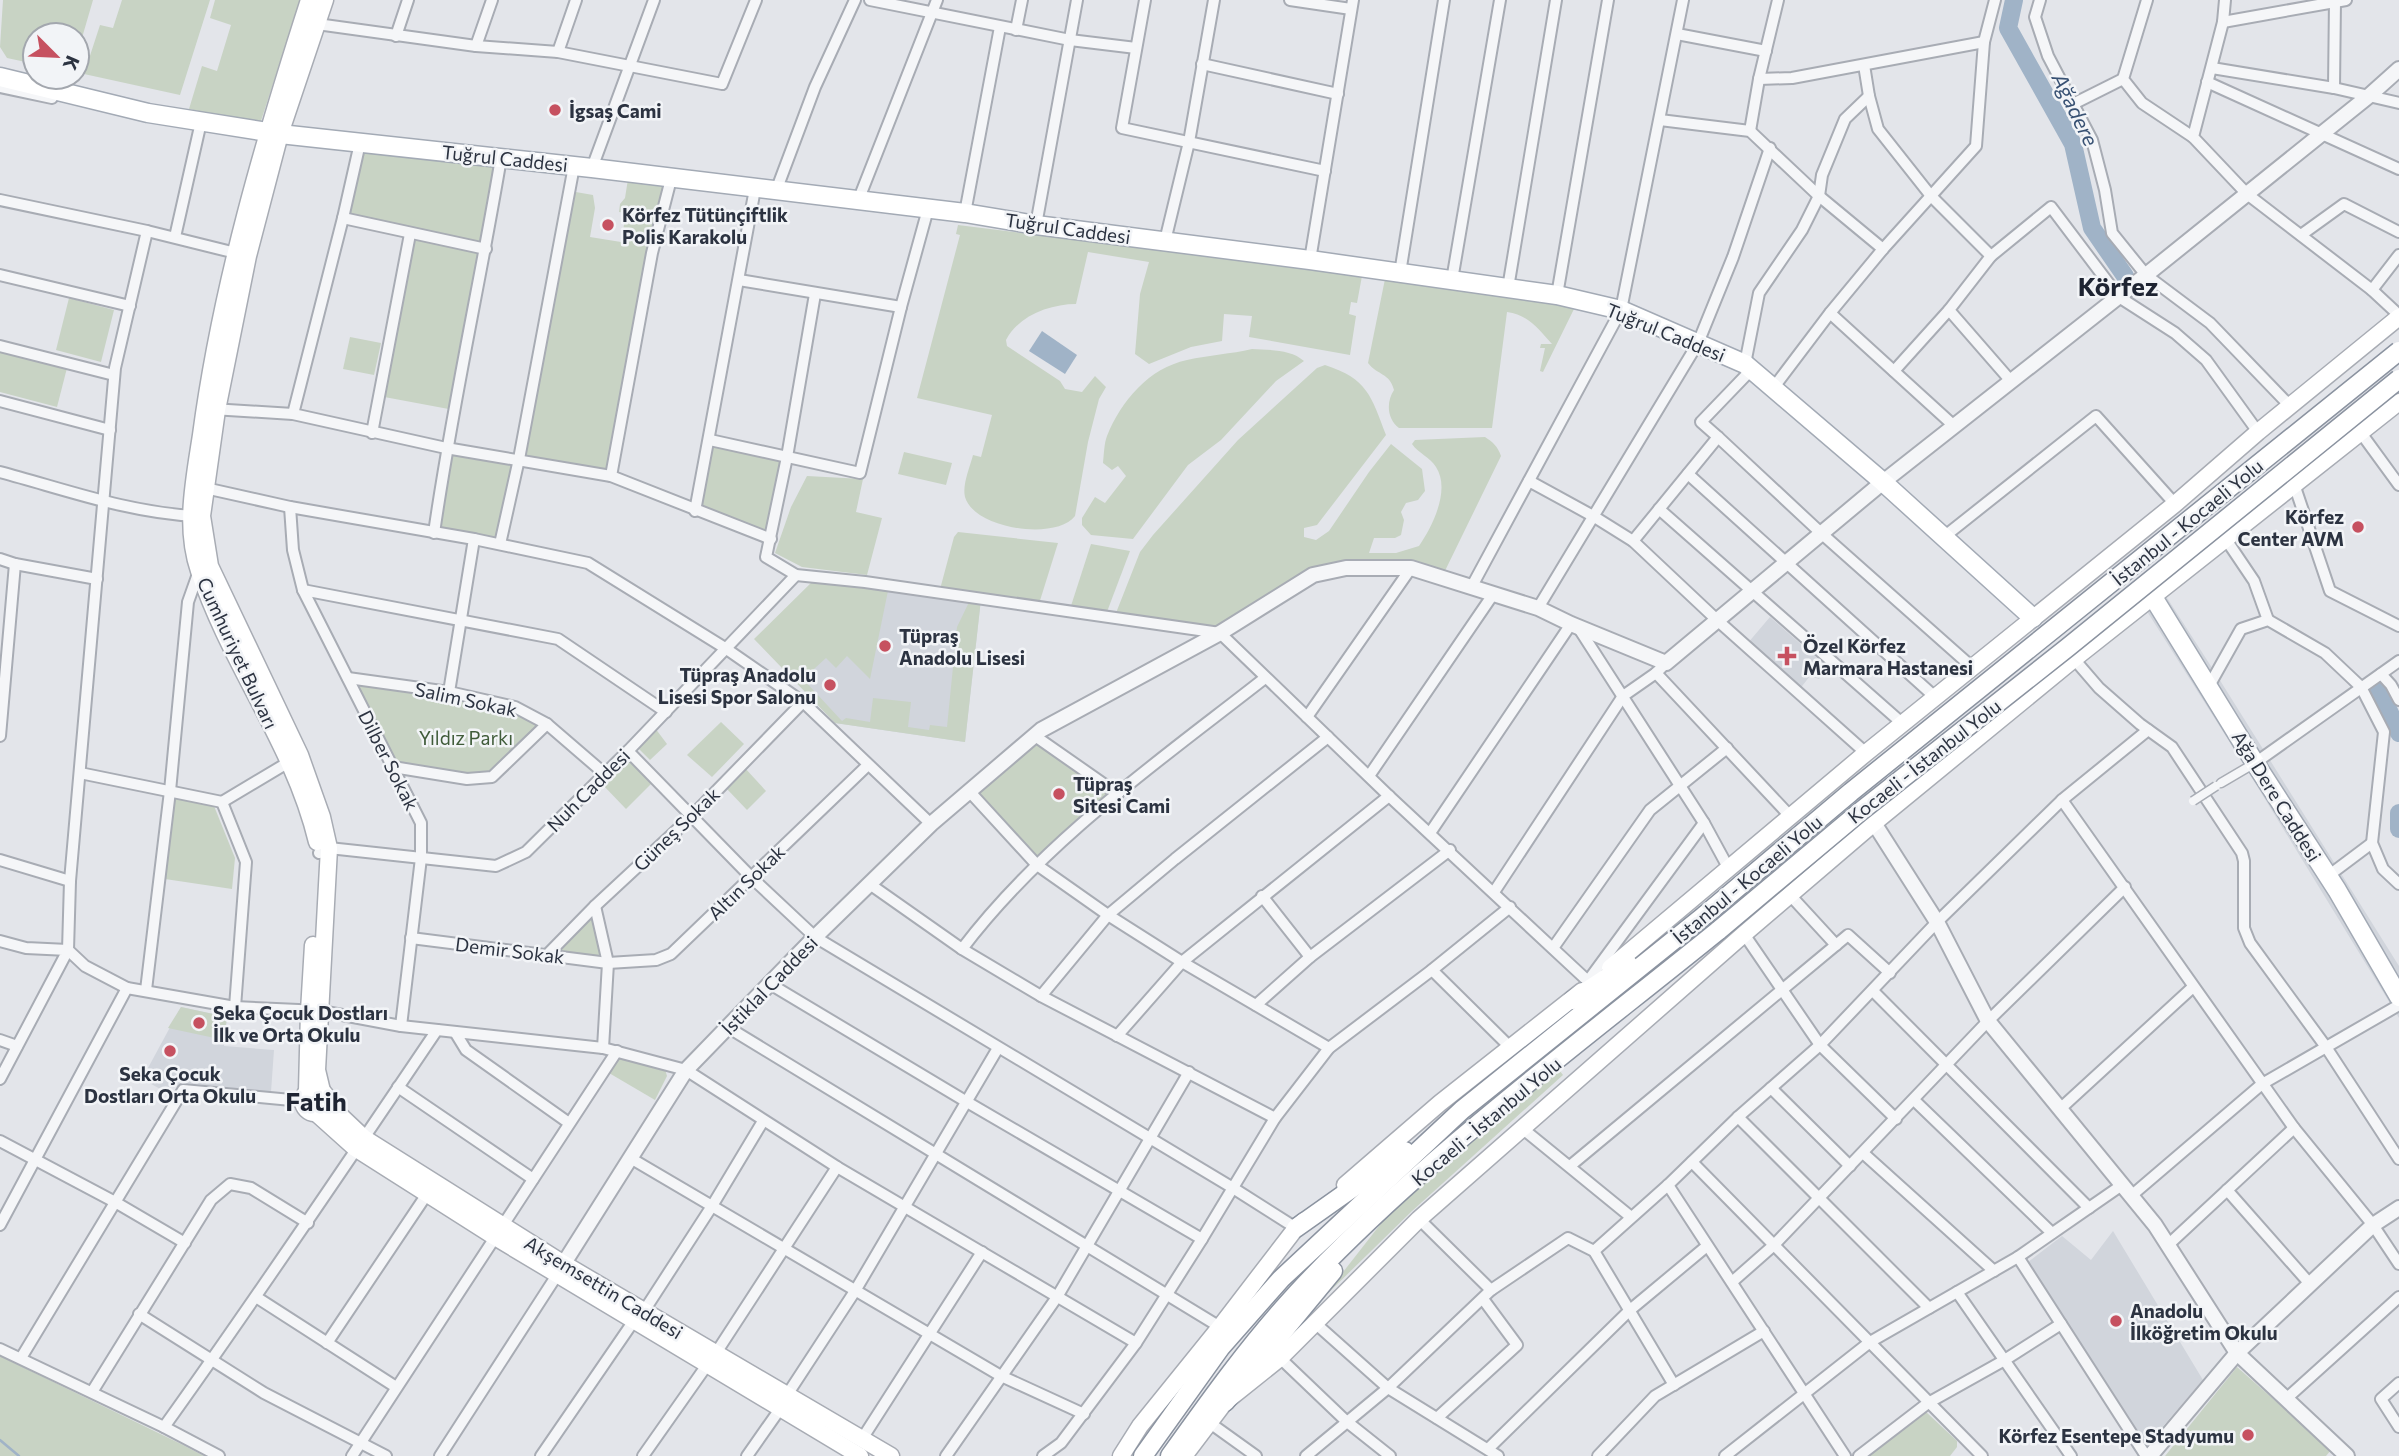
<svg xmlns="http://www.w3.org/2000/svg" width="2399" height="1456" font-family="Commissioner,sans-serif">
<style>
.built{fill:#d1d5dc}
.green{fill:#c8d3c4}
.water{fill:#a0b3c7}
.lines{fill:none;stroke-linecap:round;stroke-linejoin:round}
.stream{stroke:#a0b3c7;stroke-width:2.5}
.river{stroke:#a0b3c7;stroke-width:18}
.pedestrian-casing{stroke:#a8acb4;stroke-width:11}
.minor-casing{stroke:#a8acb4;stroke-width:14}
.tertiary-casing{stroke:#a8acb4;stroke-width:18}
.secondary-casing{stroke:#a8acb4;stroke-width:19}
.primary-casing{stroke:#a3aab5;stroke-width:21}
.trunk-casing{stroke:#8b93a0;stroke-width:21}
.pedestrian{stroke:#f5f6f8;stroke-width:8}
.minor{stroke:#f5f6f8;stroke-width:10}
.tertiary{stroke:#f5f6f8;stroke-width:14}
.secondary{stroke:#fff;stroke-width:16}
.primary{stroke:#fff;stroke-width:18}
.trunk{stroke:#fff;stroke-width:18}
.pedestrian-bridge-casing{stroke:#a8acb4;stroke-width:11;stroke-linecap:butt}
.trunk-bridge-casing{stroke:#8b93a0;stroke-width:21;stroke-linecap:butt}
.pedestrian-bridge{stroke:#f5f6f8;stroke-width:8}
.trunk-bridge{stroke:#fff;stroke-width:18}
.poi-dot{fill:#c65160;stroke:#f2f4f7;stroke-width:2.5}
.labels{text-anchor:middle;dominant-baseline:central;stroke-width:5;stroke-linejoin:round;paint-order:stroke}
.poi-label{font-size:19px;font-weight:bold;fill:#2c3341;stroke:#f2f4f7;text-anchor:start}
.street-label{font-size:19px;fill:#2c3341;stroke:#f2f4f7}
.park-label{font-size:19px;fill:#405c3a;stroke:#f2f4f7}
.water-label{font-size:21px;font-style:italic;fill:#385173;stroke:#f2f4f7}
.district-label{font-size:26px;font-weight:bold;fill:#1e2432;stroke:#f2f4f7}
</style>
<rect width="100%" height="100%" fill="#e3e5ea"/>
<g class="built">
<polygon points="817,577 981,599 965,742 835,723 787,672"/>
<polygon points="2162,590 2216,674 2399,966 2399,1018 2246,768 2143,605"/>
<polygon points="1770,617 1828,668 1819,679 1810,676 1799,690 1747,644"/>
<polygon points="181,1007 227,1017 224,1046 274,1050 271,1092 186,1083 164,1091 142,1079"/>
<polygon points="2113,1231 2203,1380 2144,1448 2028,1262 2062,1236 2091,1260"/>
</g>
<g class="green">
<polygon points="3,0 93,0 77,55 77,35 35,35 35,64 7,58 0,47"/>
<polygon points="122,0 210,0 180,95 84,74 100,25 113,28"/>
<polygon points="215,0 300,0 260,124 189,109 202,66 217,71 231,25 210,18"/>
<polygon points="360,143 501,158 454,410 379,396 410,234 343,218"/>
<polygon points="628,179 669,186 611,476 519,459 500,544 434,533 446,448 519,459 570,191 593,195 595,208 590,237 621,242 626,213 619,212 620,204 625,198"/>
<path d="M958 225 1362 276 1357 303 1351 302 1349 314 1356 316 1350 355 1249 337 1252 316 1224 314 1222 341 1191 347 1149 364 1135 354 1140 294 1149 262 1088 252 1076 304C1050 304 1018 316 1006 340L1007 346 1060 381 1065 389 1082 392 1095 376 1106 387 1099 399 1088 442 1075 516C1056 541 974 529 965 497 962 485 970 467 973 455L981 457 992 415 917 398 960 235 956 234Z"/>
<path d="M1385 279 1557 301 1574 309 1543 372 1540 371 1545 348H1540L1541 344H1552C1538 329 1529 315 1507 312L1492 428H1399C1387 419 1386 402 1394 390 1390 373 1377 375 1368 363Z"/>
<polygon points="69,298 114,310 101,362 56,350"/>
<polygon points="350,337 381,343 374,375 343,369"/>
<path d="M1252 349C1269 350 1291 349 1304 361L1276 381 1221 440 1188 465 1133 539 1091 535 1082 525V518L1095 497 1105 503 1126 476 1118 466 1112 470 1103 463C1104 454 1104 444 1107 436 1121 401 1149 368 1187 360 1209 355 1231 354 1252 349Z"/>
<polygon points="0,351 67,368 57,407 0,392"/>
<path d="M1325 365C1368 379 1371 396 1386 435L1317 525 1304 528V537L1316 540 1329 531 1369 472 1391 444 1422 469 1425 491 1418 500 1406 503 1401 512 1404 520 1401 535 1395 538H1374L1369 553H1396L1419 546C1432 527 1451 490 1436 467 1430 457 1418 453 1412 444L1415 440 1485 437C1493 442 1498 447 1501 456L1442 577 1411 568 1313 575 1220 633 1114 618 1140 552 1153 535 1238 440 1317 368Z"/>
<polygon points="710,440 787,457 771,539 695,511"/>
<polygon points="904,452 952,463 946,485 898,474"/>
<polygon points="807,476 863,479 856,512 882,518 867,575 802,567 775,553 791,507"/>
<polygon points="958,532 1058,543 1038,607 981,599 965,742 835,723 754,639 817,577 889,586 870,679 847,656 836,668 826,658 803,679 842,721 846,718 870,722 873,698 911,702 908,727 929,730 930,725 947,727 957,627 971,598 939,593 954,537"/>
<polygon points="1091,544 1130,551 1105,617 1069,612"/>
<polygon points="348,678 515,707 547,724 492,777 393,767"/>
<polygon points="721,722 744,744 712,777 687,755"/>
<polygon points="655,728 667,744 650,760 637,747"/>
<polygon points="1035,736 1118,794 1037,865 970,792"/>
<polygon points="628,759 652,783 626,809 602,784"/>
<polygon points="744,767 766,791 747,810 726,788"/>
<polygon points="175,798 214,806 235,858 232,889 165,879"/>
<polygon points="595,906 608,963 547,955"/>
<polygon points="181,1007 227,1017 224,1040 168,1028"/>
<polygon points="620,1055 664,1066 667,1076 655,1100 609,1073"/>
<polygon points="1556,1066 1563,1075 1412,1211 1322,1299 1397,1203"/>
<polygon points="0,1356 181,1444 204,1456 0,1456"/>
<polygon points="2237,1367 2331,1450 2326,1456 2165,1456"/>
<polygon points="1925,1411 1957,1441 1957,1447 1950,1456 1866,1456"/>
</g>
<polygon class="water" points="1042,331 1077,355 1065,374 1029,351"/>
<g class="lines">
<polyline class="stream" points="0,1440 19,1456"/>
<g class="river">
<polyline points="2014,0 2008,28 2073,144 2092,228 2125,276"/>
<polyline points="2378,687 2399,733"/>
<polyline points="2399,813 2399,829"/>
</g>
<defs>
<polyline id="pedestrian" points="2221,783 2255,763"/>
<g id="minor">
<polyline points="870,0 1070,40 1136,48"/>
<polyline points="1145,0 1122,128 1325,171"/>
<polyline points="1290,0 1351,9"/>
<polyline points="2040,0 2035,17 2048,56 2092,140 2105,190 2112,233 2146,275 2210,323 2291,407"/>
<polyline points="2147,0 2123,79 2142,103 2193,137"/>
<polyline points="2225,0 2223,22 2193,137 2247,194 2372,290 2399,315"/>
<polyline points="2223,22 2346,0"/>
<polyline points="317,24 476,46 558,52 722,84 756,0"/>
<polyline points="1016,30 1022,0"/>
<polyline points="1677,34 1766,51"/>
<polyline points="396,36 408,0"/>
<polyline points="476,46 492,0"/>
<polyline points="558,52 576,0"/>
<polyline points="1202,64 1338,94"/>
<polyline points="1864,65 1869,96 1878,129 1931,196 1991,256"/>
<polyline points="2212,68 2334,88 2399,103"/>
<polyline points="1759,79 1792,78 1984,42"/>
<polyline points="2207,82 2399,169"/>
<polyline points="0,87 52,98"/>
<polyline points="2334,88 2335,0"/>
<polyline points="2073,104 2123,79"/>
<polyline points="1660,120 1750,131 1819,196 1883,249"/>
<polyline points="1750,131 1759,79 1778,0"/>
<polyline points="360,143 343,218 293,414 446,448 611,476 771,539"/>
<polyline points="592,168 654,0"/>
<polyline points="776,191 815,87 855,0"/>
<polyline points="0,200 147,231 240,254"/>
<polyline points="858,201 937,0"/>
<polyline points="965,213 1000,27"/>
<polyline points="343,218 486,249"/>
<polyline points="1036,225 1077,0"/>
<polyline points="147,231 115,368 70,881 68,950 85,966 127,988 235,1007 321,1011 401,1026 603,1048 686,1070 837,1167 1136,1343"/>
<polyline points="2301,235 2344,204 2399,232"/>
<polyline points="175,237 201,122"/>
<polyline points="1165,241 1189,142 1214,0"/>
<polyline points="1310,260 1353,0"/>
<polyline points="1400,273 1444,0"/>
<polyline points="0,275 130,306"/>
<polyline points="739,280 901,307"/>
<polyline points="1452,280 1500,0"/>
<polyline points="1508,288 1556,0"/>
<polyline points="2372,290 2399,255"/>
<polyline points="815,294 787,457 766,557 796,575 865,582 1220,633 1389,796 1591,984"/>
<polyline points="1557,295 1608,0"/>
<polyline points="1830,313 1953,425"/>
<polyline points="0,346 114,375"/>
<polyline points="1745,364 1759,293 1802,230 1819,196 1822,175 1845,119 1869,96"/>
<polyline points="1894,371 1949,310"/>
<polyline points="2010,380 1949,310 1991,256 2051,207 2119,297 2175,333 2206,360 2258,432"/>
<polyline points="1774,387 1830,313 1883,249 1976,146 1984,42 1995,0"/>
<polyline points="0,401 110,430"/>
<polyline points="212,409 293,414"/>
<polyline points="372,433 410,234"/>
<polyline points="2361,433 2399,485"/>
<polyline points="1718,437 1701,422 1752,369"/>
<polyline points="710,440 860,473 901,307 928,209"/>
<path d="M0 472C64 489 129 513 196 516"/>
<polyline points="1688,474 1935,697"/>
<polyline points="611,476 652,253 671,179"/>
<polyline points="1529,481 1593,516 1633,541 1717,620 1866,753"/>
<polyline points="2294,484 2330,591 2399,626"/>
<polyline points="205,488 290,507 474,539 588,563 725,648 803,702 931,824"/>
<polyline points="290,507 293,550 303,590 421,823 421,858 401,1026"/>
<polyline points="1659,509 1903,724"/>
<polyline points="695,511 755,189"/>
<path d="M434 533C452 407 480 283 501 158"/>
<polyline points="1945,536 2096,416 2175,504"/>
<polyline points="2225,538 2254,581 2268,620"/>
<polyline points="1633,541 1718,437 1821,533 1972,667"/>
<polyline points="500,544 519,459 574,166"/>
<polyline points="0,559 15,564 97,579"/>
<polyline points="1472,586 1621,310 1683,0"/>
<polyline points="303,590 558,639 666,712"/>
<polyline points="1538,608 1698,343 1733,257 1770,148"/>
<polyline points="1578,627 1704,823 1729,869"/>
<polyline points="2074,659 2099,688 2140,724 2172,747 2242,853 2244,861 2244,928 2250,943 2326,1047 2399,1159"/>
<polyline points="1656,673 1791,817"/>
<polyline points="2381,674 2391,685 2399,700"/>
<polyline points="348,678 449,692 515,707 547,724 605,774"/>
<polyline points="2209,686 2241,629 2268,620 2325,653 2361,687 2384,732 2372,843 2383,869 2399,884"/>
<polyline points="449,692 474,539"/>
<polyline points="1307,717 1411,568"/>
<polyline points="0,736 15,564"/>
<polyline points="1035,736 1118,794"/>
<polyline points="628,751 751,877 815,937 1233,1188 1296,1228"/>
<polyline points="2255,763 2399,661"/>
<polyline points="393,767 467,779 492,777 547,724"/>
<polyline points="80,773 222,802 246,862 235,1007"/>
<polyline points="1369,776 1494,593"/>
<polyline points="970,792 1037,865 1108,915 1182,962 1329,1048"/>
<polyline points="2062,800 2148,730"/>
<polyline points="222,802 294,759"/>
<polyline points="1430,833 1571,624"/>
<polyline points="319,853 329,848 496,866 526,852 628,751 796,575"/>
<polyline points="0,860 70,881"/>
<polyline points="2328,876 2372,843"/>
<polyline points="871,885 962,949 1041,996 1275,1118"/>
<polyline points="1494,892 1623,696 1656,673 1666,663"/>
<polyline points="1790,895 1836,945"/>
<polyline points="1262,896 1310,957"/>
<polyline points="595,906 608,963 603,1048"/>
<polyline points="1744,934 1820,1045 1896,1119"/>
<polyline points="411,938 608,963 656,960 671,954 868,765"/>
<polyline points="0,941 26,948 68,950 0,1079"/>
<polyline points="1553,948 1650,810 1727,748"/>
<path d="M962 949C1044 841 1159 761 1265 678"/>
<polyline points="547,955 595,906 692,816 803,702"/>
<polyline points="1432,970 1510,1047"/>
<polyline points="1588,981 1704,823"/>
<polyline points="770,984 967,1102 1202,1239"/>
<polyline points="146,990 170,791 188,602 199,571"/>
<polyline points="1873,991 2089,1208"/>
<polyline points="1041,996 1108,915 1175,859 1328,737"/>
<polyline points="1256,1005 1310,957 1450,850"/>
<polyline points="729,1028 1220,1327"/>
<polyline points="455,1032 466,1050 569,1123"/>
<polyline points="1117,1036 1182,962 1389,796"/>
<polyline points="0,1040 17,1046"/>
<polyline points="398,1087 533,1179"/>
<polyline points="1771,1088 1850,1166"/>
<polyline points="1914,1100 2052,1233"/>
<polyline points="2060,1109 2193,987"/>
<polyline points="1738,1117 1929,1308"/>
<polyline points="1523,1129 1631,1217"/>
<polyline points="0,1141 115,1202 185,1243"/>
<polyline points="1863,1153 1994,1271"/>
<polyline points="632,1159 1001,1376 1084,1414"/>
<polyline points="1692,1162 1982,1456"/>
<polyline points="1570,1166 1848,935 1890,973"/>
<polyline points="1668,1185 1845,1456"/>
<polyline points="2227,1190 2310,1284"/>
<polyline points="2131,1196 2262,1084 2399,1005"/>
<polyline points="1419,1219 1491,1290"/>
<polyline points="0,1225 127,988"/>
<polyline points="2168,1245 2294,1128"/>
<polyline points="1594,1251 1668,1185 1738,1117 1820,1045 1937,922 2062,800 2294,1128 2373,1225 2399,1264"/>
<polyline points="2018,1257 2146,1456"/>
<polyline points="1732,1282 1774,1245 1988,1021 2125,887"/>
<polyline points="1957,1292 2071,1456"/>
<polyline points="256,1297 396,1387"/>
<polyline points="644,1311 712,1206 763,1121"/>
<polyline points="139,1314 264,1393 386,1456"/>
<polyline points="1315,1323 1388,1388 1498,1456"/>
<polyline points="327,1343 427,1194"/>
<polyline points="0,1349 164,1427 219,1456"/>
<polyline points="716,1353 837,1167"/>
<polyline points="21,1358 183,1090 302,1101"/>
<polyline points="1280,1358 1346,1421 1390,1456"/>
<polyline points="2399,1383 2381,1399 2399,1427"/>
<polyline points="92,1392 211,1200 230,1184 251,1188 308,1223"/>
<polyline points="787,1395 855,1291 998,1048"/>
<polyline points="2287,1398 2399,1297"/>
<polyline points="1437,1418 1517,1345 1483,1299"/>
<polyline points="1210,1423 1256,1456"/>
<path d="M164 1427C258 1296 347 1163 437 1030"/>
<polyline points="862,1439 982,1252"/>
<polyline points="1488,1449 1630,1310 1707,1246"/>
<polyline points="352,1456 617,1051"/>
<polyline points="440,1456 557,1275"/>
<polyline points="541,1456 633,1322"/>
<polyline points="643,1456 707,1365"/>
<polyline points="747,1456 780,1409"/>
<polyline points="946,1456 1057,1297 1189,1072"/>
<polyline points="1043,1456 1061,1443 1136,1343 1202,1239 1275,1118 1329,1048 1432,970 1510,907"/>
<polyline points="1306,1456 1388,1388 1491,1290 1568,1238 1594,1251 1674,1385"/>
<polyline points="1598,1456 1655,1396 1764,1331"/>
<polyline points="1725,1456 1870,1342 2018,1257 2122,1185"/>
<polyline points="1859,1456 1928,1403 2003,1361 2061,1324"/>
</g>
<g id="tertiary">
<polyline points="1874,823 1937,922 1988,1021 2155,1225 2237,1353 2347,1456"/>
<polyline points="559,1271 686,1070 815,937 931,824 1041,730 1220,633 1313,575 1346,568 1411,568 1538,608 1571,624 1666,663 1883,482 2146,275 2370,95 2399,69"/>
<polyline points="2150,1456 2237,1353 2373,1225 2399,1208"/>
</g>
<g id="secondary">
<path d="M309 0C263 143 221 286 201 435 194 481 184 527 199 571 230 665 294 745 317 842"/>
<polyline points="1610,968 1866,753 2175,504 2258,432 2399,317"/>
<circle cx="315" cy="1101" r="12"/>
<polyline points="307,1091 309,1011 313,945"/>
<polyline points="322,1091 317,1070 329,848 322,817 300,755 210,566 202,516 217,410 248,256 280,134 325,0"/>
<polyline points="327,1103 364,1138 564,1264 891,1456"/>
<polyline points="316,1113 355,1148 495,1237 860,1456"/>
<polyline points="1345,1185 1440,1103 1582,991"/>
<polyline points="1121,1456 1140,1426 1220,1327 1296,1228 1304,1221"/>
<polyline points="1184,1456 1225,1402 1280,1358 1419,1219 1744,934 1874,823 2074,659 2399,402"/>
</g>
<g id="primary">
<polyline points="0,77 148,113 280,134 592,168 965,213 1036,225 1310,260 1557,295 1621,310 1745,364 1883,482 2033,618"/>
<polyline points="2153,597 2255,763 2337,890 2399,997"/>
</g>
<g id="trunk">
<polyline points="1573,1000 1628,964"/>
<polyline points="1296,1228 1405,1151"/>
<polyline points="1225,1402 1333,1271"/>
<polyline points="1143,1456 1221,1347 1281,1279 1462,1110 1705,915"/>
<path d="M1170 1456C1210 1400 1250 1344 1297 1293 1422 1159 1577 1045 1719 930"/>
</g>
</defs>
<use href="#pedestrian" class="pedestrian-casing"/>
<use href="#minor" class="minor-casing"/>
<use href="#tertiary" class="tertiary-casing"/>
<use href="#secondary" class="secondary-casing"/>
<use href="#primary" class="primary-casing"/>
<use href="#trunk" class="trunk-casing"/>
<use href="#pedestrian" class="pedestrian"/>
<use href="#minor" class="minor"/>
<use href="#tertiary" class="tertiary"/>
<use href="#secondary" class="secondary"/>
<use href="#primary" class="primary"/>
<use href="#trunk" class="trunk"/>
<defs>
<polyline id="pedestrian-bridge" points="2193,801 2216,786"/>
<g id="trunk-bridge">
<polyline points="1705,915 1851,792 2399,351"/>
<polyline points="1719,930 1861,811 2067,648 2399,379"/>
</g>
</defs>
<use href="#pedestrian-bridge" class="pedestrian-bridge-casing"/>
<use href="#trunk-bridge" class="trunk-bridge-casing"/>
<use href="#pedestrian-bridge" class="pedestrian-bridge"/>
<use href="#trunk-bridge" class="trunk-bridge"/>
</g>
<g class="poi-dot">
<circle cx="555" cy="110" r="7"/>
<circle cx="608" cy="225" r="7"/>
<circle cx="2358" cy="527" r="7"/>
<circle cx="885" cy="646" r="7"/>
<path d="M1783.5 645.5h7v7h7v7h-7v7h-7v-7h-7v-7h7z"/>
<circle cx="830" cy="685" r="7"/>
<circle cx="1059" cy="794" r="7"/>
<circle cx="199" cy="1023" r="7"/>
<circle cx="170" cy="1051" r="7"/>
<circle cx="2116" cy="1321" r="7"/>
<circle cx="2248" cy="1435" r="7"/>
</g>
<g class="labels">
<g class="poi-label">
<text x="569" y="110">İgsaş Cami</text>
<text x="622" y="214">Körfez Tütünçiftlik<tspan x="622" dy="22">Polis Karakolu</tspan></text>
<text x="2344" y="516" text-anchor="end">Körfez<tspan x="2344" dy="22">Center AVM</tspan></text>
<text x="899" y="635">Tüpraş<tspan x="899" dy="22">Anadolu Lisesi</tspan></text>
<text x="1803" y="645">Özel Körfez<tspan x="1803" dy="22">Marmara Hastanesi</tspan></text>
<text x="816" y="674" text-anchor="end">Tüpraş Anadolu<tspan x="816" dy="22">Lisesi Spor Salonu</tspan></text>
<text x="1073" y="783">Tüpraş<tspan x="1073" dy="22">Sitesi Cami</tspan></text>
<text x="213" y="1012">Seka Çocuk Dostları<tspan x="213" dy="22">İlk ve Orta Okulu</tspan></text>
<text x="170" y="1073" text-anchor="middle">Seka Çocuk<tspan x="170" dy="22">Dostları Orta Okulu</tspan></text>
<text x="2130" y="1310">Anadolu<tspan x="2130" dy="22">İlköğretim Okulu</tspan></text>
<text x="2234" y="1435" text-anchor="end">Körfez Esentepe Stadyumu</text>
</g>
<g class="street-label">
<text transform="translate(505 158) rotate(6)">Tuğrul Caddesi</text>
<text transform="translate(1068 228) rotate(8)">Tuğrul Caddesi</text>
<text transform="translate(1666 332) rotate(22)">Tuğrul Caddesi</text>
<text transform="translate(2187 522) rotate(-39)">İstanbul - Kocaeli Yolu</text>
<text transform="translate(238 653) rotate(65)">Cumhuriyet Bulvarı</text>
<text transform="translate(466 699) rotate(12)">Salim Sokak</text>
<text transform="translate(389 760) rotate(63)">Dilber Sokak</text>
<text transform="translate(1924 761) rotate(-38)">Kocaeli - İstanbul Yolu</text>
<text transform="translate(588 790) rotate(-45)">Nuh Caddesi</text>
<text transform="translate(2277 796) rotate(58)">Ağa Dere Caddesi</text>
<text transform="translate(676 829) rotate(-44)">Güneş Sokak</text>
<text transform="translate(1747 879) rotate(-40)">İstanbul - Kocaeli Yolu</text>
<text transform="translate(746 882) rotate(-44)">Altın Sokak</text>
<text transform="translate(510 950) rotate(7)">Demir Sokak</text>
<text transform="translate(769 985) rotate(-46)">İstiklal Caddesi</text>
<text transform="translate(1486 1121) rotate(-40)">Kocaeli - İstanbul Yolu</text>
<text transform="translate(604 1287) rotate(31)">Akşemsettin Caddesi</text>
</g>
<g class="park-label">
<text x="466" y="737">Yıldız Parkı</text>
</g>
<g class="water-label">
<text transform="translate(2076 109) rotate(64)">Ağadere</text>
</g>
<g class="district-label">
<text x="2118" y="285">Körfez</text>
<text x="316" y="1100">Fatih</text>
</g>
</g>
<g transform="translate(56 56) rotate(114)"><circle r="33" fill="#f2f4f7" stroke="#a3a7ae" stroke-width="2"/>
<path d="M0-5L12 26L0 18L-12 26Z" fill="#c65160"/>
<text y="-10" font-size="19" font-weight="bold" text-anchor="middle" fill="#2c3341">K</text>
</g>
</svg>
